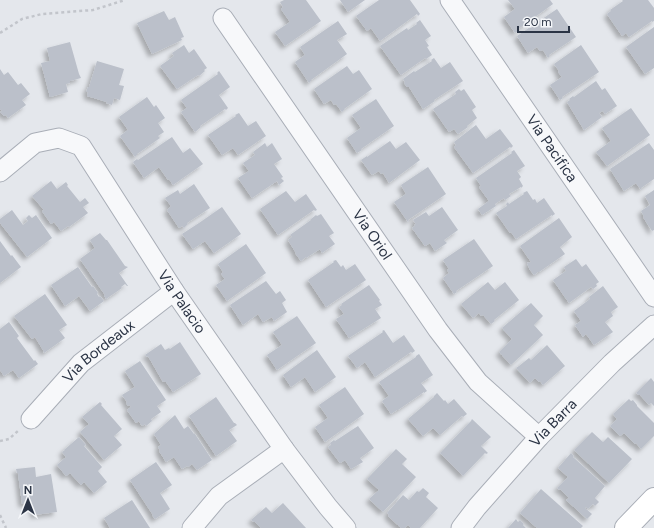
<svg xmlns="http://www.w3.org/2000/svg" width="654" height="528" font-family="Figtree,sans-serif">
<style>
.building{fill:#bbc0ca;filter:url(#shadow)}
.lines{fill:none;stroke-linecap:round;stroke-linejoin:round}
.street-casing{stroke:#a9aeb7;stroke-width:21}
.secondary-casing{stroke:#a9aeb7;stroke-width:24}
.path{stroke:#c2c5cb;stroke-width:2.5;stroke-dasharray:3 3;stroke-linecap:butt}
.street{stroke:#f7f8fa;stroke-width:19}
.secondary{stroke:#fff;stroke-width:22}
.labels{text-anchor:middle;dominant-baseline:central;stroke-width:3;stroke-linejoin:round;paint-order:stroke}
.street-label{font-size:15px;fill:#2b3445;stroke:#f4f6f9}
</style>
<defs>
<filter id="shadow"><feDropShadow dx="-3.5" dy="3.5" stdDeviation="2" flood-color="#0004"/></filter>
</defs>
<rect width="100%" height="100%" fill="#e4e7ec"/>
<g class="building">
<polygon points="284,0 306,0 321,21 285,46 275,32 290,22 281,9 283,7 280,2"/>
<polygon points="340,0 365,0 348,12"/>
<polygon points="379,0 410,0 420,14 418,16 417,14 380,41 371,28 367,31 356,16"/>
<polygon points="508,0 550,0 553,4 517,30 518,31 515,33 504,17 515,9"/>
<polygon points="622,0 648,0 654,8 654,21 652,22 652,21 629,37 626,33 622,36 607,14 611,11 610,10 623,1"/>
<polygon points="557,9 576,37 549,55 550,56 548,58 543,50 540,51 537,47 528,53 517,36"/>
<polygon points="164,11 169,20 175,17 184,37 181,38 182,40 152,54 137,23"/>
<polygon points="420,20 431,36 425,40 429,46 427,47 432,55 426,59 425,58 401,75 380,46 407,28 408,30 417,24 416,23"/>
<polygon points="338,21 347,34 337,40 347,54 311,80 311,81 309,83 295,62 305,55 300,47"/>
<polygon points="654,27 654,68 645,74 626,47"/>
<polygon points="70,42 79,74 81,78 70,81 70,83 66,84 68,92 50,97 41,63 50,61 47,48"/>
<polygon points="184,45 189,53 194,49 207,68 204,70 205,71 199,76 198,75 177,89 160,66 174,56 172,53"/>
<polygon points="581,45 599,72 562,97 563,98 560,100 550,85 562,77 558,72 559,71 554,64"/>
<polygon points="434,58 441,68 450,62 463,81 434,100 435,101 423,109 409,87 407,87 404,83 405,82 403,79 414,71 415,72 432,61 431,60"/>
<polygon points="97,61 124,69 119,85 124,86 120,100 114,98 112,105 106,103 107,102 87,96 88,92 86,92 88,87 89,87"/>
<polygon points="347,66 353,74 359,70 372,89 344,109 345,109 342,112 336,104 334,105 331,100 324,104 314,89"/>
<polygon points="0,69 4,75 8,72 18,85 21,83 30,94 22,100 26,105 8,118 6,115 4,116 0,112 2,111 0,109"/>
<polygon points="219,71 230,87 219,95 228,108 226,110 225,109 200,126 201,127 195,132 181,112 187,108 181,100 218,74 217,73"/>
<polygon points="596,81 602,90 605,88 617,106 605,114 603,111 599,113 602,117 584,130 567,102 570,100 569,99 573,96 574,97"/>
<polygon points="459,89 461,91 464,89 476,107 472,110 477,118 467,126 468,127 458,134 454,129 449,132 433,109 456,94 455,92"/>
<polygon points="147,97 154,107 156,105 165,118 158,123 164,132 158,136 160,138 137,154 137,155 135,157 120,136 128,130 119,117"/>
<polygon points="376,99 394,126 361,149 362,150 357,153 347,138 361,128 352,115"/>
<polygon points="631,108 650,135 607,166 596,152 611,141 602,128"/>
<polygon points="239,113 248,126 256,121 266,136 238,155 233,148 222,155 208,135 236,116 235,115"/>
<polygon points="476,125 486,139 500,129 513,146 511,148 510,147 473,173 454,147 456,145 454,142"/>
<polygon points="172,137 183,153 190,148 203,164 173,185 169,179 168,180 159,167 144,178 133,162 137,159 138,160"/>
<polygon points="390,141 396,149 406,142 420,160 389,183 383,173 381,174 379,171 372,175 361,160 367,156 367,157"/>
<polygon points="265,143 267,147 272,143 282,159 274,164 283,177 281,178 284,181 279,185 277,181 252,198 238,178 249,171 243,163 255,155 253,152"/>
<polygon points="649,143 654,150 654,179 641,188 642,189 641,190 636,183 624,191 610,169"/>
<polygon points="514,150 525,166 517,171 521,177 519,179 523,186 521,188 521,187 509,194 511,196 505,200 504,198 495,204 496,206 482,215 478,209 489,201 479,187 481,186 476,178 512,153 511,152"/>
<polygon points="428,167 446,194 408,220 409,221 408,222 394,202 406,194 401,185"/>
<polygon points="51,181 57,189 66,182 68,185 67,186 80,202 85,198 89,203 83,207 88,213 69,227 68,226 61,231 54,222 51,224 42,211 44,210 32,196"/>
<polygon points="194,184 210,208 187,223 188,224 184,228 182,226 179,228 167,210 171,206 165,198 178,190 180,194"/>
<polygon points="654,190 654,230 652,231 643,217 644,216 641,211 650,205 645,196"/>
<polygon points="286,191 295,202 306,194 317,210 315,211 314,210 278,235 260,209"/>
<polygon points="527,191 533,200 535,199 537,203 544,198 555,214 552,216 552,215 516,239 511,232 510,233 496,213 507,206 506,204 508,202 509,204 524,194 523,193"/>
<polygon points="222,207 241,234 214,253 205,241 193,249 182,234 199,223"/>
<polygon points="442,207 458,230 444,240 447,243 435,251 430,243 425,246 412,228 415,226 414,225 416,224 413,220 426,212 429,216"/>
<polygon points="12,210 23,225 28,221 26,218 29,215 32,218 36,215 52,238 27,257 0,223 0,219"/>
<polygon points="321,214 334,233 329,236 335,244 322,253 320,249 306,258 306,257 301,261 295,253 296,253 288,240 292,237 290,235 311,220 311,219 316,215 317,216"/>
<polygon points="559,218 572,237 560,247 565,254 539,272 538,272 534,275 530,270 527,263 531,262 520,246"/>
<polygon points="100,233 106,240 107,240 125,266 128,267 119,273 128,286 127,286 125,284 121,287 122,288 106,299 104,295 105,295 80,259 95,248 90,240"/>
<polygon points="474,239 493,266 456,291 457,292 454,294 443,278 449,273 447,270 449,269 443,260"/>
<polygon points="0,241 11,256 12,255 21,267 0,283"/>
<polygon points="246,244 266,273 227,301 216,285 225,279 221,274 223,272 218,264"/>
<polygon points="576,259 582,267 586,264 599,282 596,284 597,286 593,289 591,287 569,303 553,280 566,271 564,267"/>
<polygon points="336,260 341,267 343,265 346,270 355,264 366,280 326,307 308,280 334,262 333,261"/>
<polygon points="78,267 92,287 93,286 98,293 97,294 99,297 100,296 104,301 90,311 79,296 65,306 51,285"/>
<polygon points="266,281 276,294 280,291 286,300 282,303 287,312 274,321 272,317 263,322 258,314 243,325 230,305"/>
<polygon points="488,282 495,290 505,282 519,300 494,320 495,321 491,324 483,315 481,316 479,313 473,318 461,304"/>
<polygon points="369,285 380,300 379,301 382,305 375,309 381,318 349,338 336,319 344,314 339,307 342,305 341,304"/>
<polygon points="603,286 618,307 611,312 613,316 605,322 613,332 594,345 586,334 583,337 575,325 581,321 574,311 590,299 589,297"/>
<polygon points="45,294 67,325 59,330 65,338 44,353 43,350 35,337 32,339 14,316"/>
<polygon points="531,303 543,316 534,325 543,335 511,365 499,352 512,339 502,328"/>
<polygon points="297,316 316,343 277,370 267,355 282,345 273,332"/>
<polygon points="9,322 19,336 17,338 34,361 35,360 38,364 19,378 13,370 4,376 0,370 0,329"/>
<polygon points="384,330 393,343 404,335 415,351 412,353 411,352 375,377 365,362 357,368 348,356 383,332 382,331"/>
<polygon points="180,342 201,374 173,392 166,382 165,382 164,381 163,382 148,356 147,357 145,355 161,344 165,350 169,348 170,349"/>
<polygon points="547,345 565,366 543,385 540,381 539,382 535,378 530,383 516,368 519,366 529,358 531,360"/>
<polygon points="317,350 336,377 315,392 305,377 291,387 283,375"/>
<polygon points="419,354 433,375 421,383 427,391 424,393 424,392 398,410 397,410 391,414 382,401 389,396 379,382 416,357 416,356"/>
<polygon points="140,361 166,400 157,406 161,412 151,419 152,421 146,426 145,424 142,426 141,424 141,425 139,421 136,423 127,410 131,407 129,405 128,406 126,403 127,402 122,395 135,387 125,371"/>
<polygon points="651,378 654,382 654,406 651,403 649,405 640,395 639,395 636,393"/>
<polygon points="345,387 364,414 325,442 315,427 328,418 319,405"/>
<polygon points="437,393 444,401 445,400 448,404 454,399 467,414 463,417 462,416 440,435 433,428 423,436 408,419 434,397 434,396"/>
<polygon points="216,397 234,423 235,423 237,425 229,430 237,441 216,456 189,416"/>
<polygon points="629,399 631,401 633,400 637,405 637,406 654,423 654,436 641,449 636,443 635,444 624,433 620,436 610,426 617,419 613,414"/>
<polygon points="100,402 102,404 101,405 122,429 114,436 122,445 104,460 80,432 89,424 82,417"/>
<polygon points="175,415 184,429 188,426 194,434 195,434 212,460 197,470 192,464 188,467 187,466 182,469 174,457 166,462 159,451 160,450 158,447 161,445 154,434"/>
<polygon points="472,419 491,437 481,446 488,453 486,454 485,453 463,476 440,453 471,421"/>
<polygon points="358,426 374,448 360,458 363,462 351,469 345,460 340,463 328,447 331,445 330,443 334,440 335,441"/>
<polygon points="592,432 603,442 608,437 632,459 609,483 574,450"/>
<polygon points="79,437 86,445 84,446 102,467 98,471 107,482 94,493 84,482 81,485 70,473 66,476 57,465 66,457 62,452 65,450 64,450"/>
<polygon points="396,449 407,459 402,464 416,477 383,512 369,499 379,490 367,479"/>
<polygon points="571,453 574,456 573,457 605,486 595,498 599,502 595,506 593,504 588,509 586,507 585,508 592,514 587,519 566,500 569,498 560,489 559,490 557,488 568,477 558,468"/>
<polygon points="156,462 172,485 160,493 170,509 155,519 152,515 153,515 130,480"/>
<polygon points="35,467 36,477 51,474 57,512 34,515 32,503 22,504 18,473 17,473 16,469"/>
<polygon points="423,488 429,493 426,497 438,508 420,528 411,528 408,525 405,528 401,528 388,516 389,515 387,513 403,495 409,500 417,491 419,492"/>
<polygon points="541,489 583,526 581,528 537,528 520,513"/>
<polygon points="132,500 150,528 110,528 104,518"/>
<polygon points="283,503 306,528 261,528 255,522 254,522 251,520 266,507 272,513"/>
<polygon points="516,519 518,522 520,520 524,524 523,525 526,528 508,528"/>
</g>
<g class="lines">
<defs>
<g id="street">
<path id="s1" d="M450 0 654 297"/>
<path id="s2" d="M223 18 438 330 478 382 539 437"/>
<path id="s3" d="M0 172 35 143 59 138 81 146 174 291 284 449 328 507 346 528"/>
<path id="s4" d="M31 419 81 363 174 291"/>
<polyline points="192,528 219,496 284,449"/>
<path id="s5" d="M461 528 477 507 539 437 612 363 654 325"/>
</g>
<polyline id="secondary" points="626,528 654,499"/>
</defs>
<use href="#street" class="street-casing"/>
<use href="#secondary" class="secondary-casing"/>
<g class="path">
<polyline points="0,33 22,19 42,14 93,10 125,0"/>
<polyline points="0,441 9,439 19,430"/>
<polyline points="0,515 6,528"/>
</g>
<use href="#street" class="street"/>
<use href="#secondary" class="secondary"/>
</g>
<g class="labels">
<g class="street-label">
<text stroke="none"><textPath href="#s1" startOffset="180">Via Pacifica</textPath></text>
<text stroke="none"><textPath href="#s2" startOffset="263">Via Oriol</textPath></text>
<text stroke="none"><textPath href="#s3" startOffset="279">Via Palacio</textPath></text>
<text stroke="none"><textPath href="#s4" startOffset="96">Via Bordeaux</textPath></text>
<text stroke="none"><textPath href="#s5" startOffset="140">Via Barra</textPath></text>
</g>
</g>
<g transform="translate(28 500)" stroke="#f4f6f9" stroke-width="3" paint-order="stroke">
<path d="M0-3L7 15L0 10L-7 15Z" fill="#2b3445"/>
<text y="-6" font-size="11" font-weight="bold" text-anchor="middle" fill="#2b3445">N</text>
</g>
<path d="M518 26v6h51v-6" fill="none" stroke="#2b3445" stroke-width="2"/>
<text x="524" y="26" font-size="12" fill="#2b3445" stroke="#f4f6f9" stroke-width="3" paint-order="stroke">20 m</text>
</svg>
